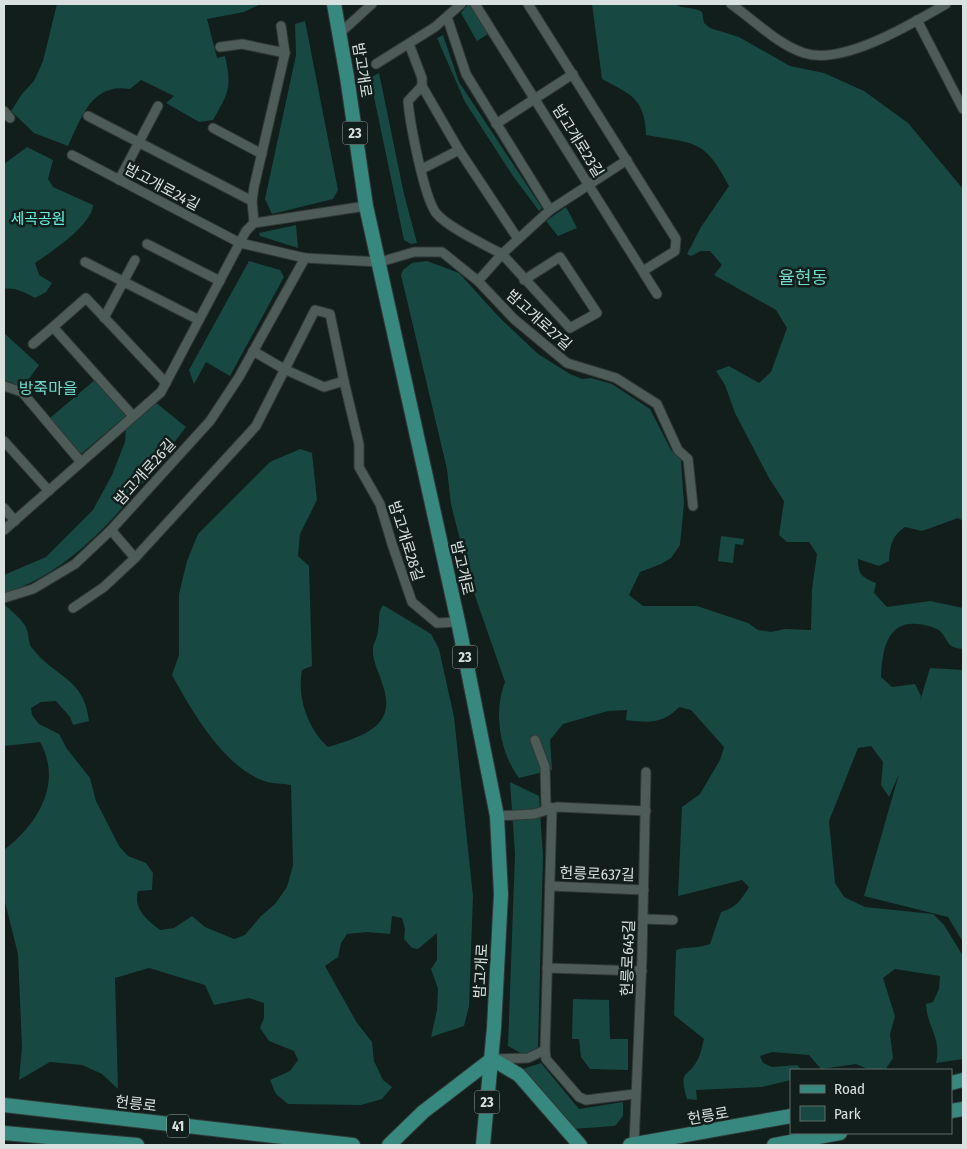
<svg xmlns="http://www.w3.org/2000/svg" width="967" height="1149" font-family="'Fira Sans Condensed','Noto Sans KR',sans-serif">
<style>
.green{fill:#174842}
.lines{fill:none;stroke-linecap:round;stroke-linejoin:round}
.street-casing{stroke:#313836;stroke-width:11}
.primary-casing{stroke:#313836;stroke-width:16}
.street{stroke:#4e5c59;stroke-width:9}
.primary{stroke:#37887e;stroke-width:14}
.labels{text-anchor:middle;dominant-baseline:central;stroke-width:5;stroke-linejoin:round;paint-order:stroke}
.shield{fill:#111e1c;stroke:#9da6a5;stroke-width:1}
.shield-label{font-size:14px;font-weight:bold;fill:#d9e1e0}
.street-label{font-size:15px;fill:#d9e1e0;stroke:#111e1c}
.park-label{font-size:15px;fill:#65f4e0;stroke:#111e1c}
.neighbourhood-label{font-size:16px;fill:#71d9c9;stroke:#111e1c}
.quarter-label{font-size:18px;fill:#71d9c9;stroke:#111e1c}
</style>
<rect width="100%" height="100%" fill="#111e1c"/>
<g class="green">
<path d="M57 4H261L244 12 207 19 217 58 225 56C232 87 229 92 213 120L199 122 166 103 174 96 141 80 130 89C91 83 82 117 68 146L34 133 11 111 22 94 34 81 43 61Z"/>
<polygon points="468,4 470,4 488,34 477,41 461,13"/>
<path d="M592 4H675C684 10 693 6 702 12L704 23 710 28 739 37 790 66 824 73 864 91 908 123 963 189V521L958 518 922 531 905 527C892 536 890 545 889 561L879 566 858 559C858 575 862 577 876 583L874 593 887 607 930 601 963 608V649C946 648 949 640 940 631 935 627 923 624 917 624 886 621 882 653 881 677L892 687 915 684 921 696 920 701 930 668 963 670V942L948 917 864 896 899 774 889 797 881 785 883 762 871 746 858 748 829 821 835 883 844 897 865 907 933 914 944 925 963 956V1059L936 1063C942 1038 927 1027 926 1004L933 1002 939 989 940 976 895 969 883 978 895 1016 890 1034 893 1058 885 1070H870L856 1064 821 1069 809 1055 772 1052 760 1056 763 1063 772 1067 797 1065 802 1070H791V1080L762 1087 696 1090 697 1100 687 1099C678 1068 688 1079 698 1059 701 1053 702 1046 704 1039L674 1015 676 950C688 946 698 949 710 944L721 912C736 908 741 900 749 887L742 880 678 896 682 807 700 794 720 760 724 747 691 710 679 707C663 724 648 723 626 720L627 710 608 711 563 724 550 740 552 770 519 778C500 753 493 712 505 682L472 587 451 504 447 469 401 275 403 270 412 263 427 261 459 273 499 317 538 354 570 374 582 379 591 378 612 384 650 409 671 450 681 460 684 504 680 545 671 558 661 564 640 572 629 595 643 606H697L748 623 758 630 771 632 785 629 811 630 812 589 817 554 809 542H787L779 535 784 501 769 478 735 413 725 385 716 371 729 366 759 383 771 372 787 328 776 310 714 275 722 265 710 251H701L691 256 687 254 701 227 729 186C704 138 695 144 646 135 645 98 630 94 602 79Z"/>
<polygon points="305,21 338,190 333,199 272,214 265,199 296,55 295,24"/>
<polygon points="443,35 459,82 542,208 539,211 513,176 465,102 437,38"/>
<polygon points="379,73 404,194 417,243 411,244 404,240 370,78"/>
<path d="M27 147 53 160 48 179 53 187 93 205C92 225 51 252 35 263L39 275 52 283 46 292 35 298C25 293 15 287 4 289V164Z"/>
<polygon points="566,207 577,228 558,236 546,221"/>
<polygon points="296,225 298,248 260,236 259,233"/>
<polygon points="249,261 280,270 284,277 230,376 206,362 194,384 189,370"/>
<polygon points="4,333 39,365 23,387 4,380"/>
<polygon points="96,379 127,415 81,454 50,418"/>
<path d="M155 402 186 427C135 493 86 566 4 594V575L46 557 93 510 112 475 125 442 126 427Z"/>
<path d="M300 449 312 453 317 500 300 534 298 556 309 566 312 666 302 670C297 697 307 728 328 747 362 736 399 727 382 683 379 672 372 660 373 649 373 643 378 637 378 630 380 620 377 613 383 605L431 634 439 649 454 717 473 896 469 1006 464 1026 431 1037 437 1010 438 989 431 969 437 960V933L418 949 412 948 404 939 405 929 402 918 392 916 390 934 367 932 347 934 341 943 338 957 325 966 357 1023 372 1042 374 1061 383 1080 392 1087 382 1099 361 1105 288 1104 276 1094 270 1080 290 1071 298 1060 294 1051 269 1041 260 1028 264 1018V1003L249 998 214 1005 205 985 149 968 115 978 118 1089 102 1074 82 1065 50 1062 19 1080 22 1047 18 954 4 898V850C38 824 63 783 40 742L4 746V604C11 611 24 620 27 630 29 636 28 643 32 648 55 678 84 677 89 721L73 725 70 717 56 701 41 702 31 708 32 715 39 724 59 734 67 749 90 778 96 801 119 846 128 856 146 863 153 873 152 890 138 891C133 909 147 920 160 930L174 928 192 916 205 927 234 939 245 935 261 916 275 904 287 887 293 865 291 785C282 783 272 784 264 781 223 766 192 711 172 675L179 655V594L187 561 198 534 270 462Z"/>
<polygon points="721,536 744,539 743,545 735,544 733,563 718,561"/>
<polygon points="510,782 539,796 543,856 538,1047 524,1055 508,1046 515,854"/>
<polygon points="573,999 609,1000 610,1039 628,1039 628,1070 590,1069 581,1057 579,1039 572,1039"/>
<polygon points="541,1063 579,1109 623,1102 623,1116 615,1126 572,1129 520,1070"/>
</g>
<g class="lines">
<defs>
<g id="street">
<polyline points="475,4 657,294"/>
<polyline points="528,4 676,239 675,251 643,271"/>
<path d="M731 4C754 20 777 44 804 53 843 66 913 23 946 4"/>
<polyline points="447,17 466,74 550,210"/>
<polyline points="917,20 963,109"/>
<polyline points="340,33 372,4"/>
<polyline points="409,44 422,78 422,86 459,150 518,239"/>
<polyline points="220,47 242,44 285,53"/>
<polyline points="376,64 435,27 461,4"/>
<path d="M422 86 408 101C410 124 424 197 436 213 447 227 485 245 502 254L550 210 627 160"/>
<polyline points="4,111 10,118"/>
<polyline points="88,116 252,201"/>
<polyline points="496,124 573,74"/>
<polyline points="213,128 262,154"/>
<polyline points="72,155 240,243 305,258"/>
<polyline points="422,169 459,150"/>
<polyline points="119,180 158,106"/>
<polyline points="254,223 252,201 254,187 285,53 281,26"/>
<polyline points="147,244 220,281"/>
<polyline points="85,262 199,320"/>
<polyline points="478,281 502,254 570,328 597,313 560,257 524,280"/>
<polyline points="104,318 135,260"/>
<polyline points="53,327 86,298 166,383"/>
<polyline points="33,344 53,327 133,416"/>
<polyline points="344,381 359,444 359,467 380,504 392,544 412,602 437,623 458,622"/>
<polyline points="4,386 22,392 81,462"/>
<polyline points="4,441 49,491"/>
<polyline points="4,508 15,521"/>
<polyline points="4,530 161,392 246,231 254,223 366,206"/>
<polyline points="111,530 135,558"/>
<polyline points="4,598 33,589 75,564 111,530 210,421 239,377 305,258 380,262 414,252 442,252 478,281 514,319 567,363 616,378 657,404 678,450 688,459 693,506"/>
<polyline points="73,608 104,587 135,558 256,426 315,310 330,314 344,381 324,387 284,369 253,351"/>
<polyline points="535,740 545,767 546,806 552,808"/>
<polyline points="497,816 534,814 557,807 646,811"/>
<polyline points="550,886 644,890"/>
<polyline points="643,919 673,920"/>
<polyline points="547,968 642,971"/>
<polyline points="545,1050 552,808"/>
<polyline points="494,1059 528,1058 545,1050 546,1059 579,1097 586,1100 635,1094"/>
<polyline points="634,1145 642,958 646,772"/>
</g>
<g id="primary">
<polyline points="334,4 347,77 366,206 459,626 497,816 501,894 494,1028 483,1145"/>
<polyline points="492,1059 519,1075 580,1145"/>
<polyline points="951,1083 963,1080"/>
<polyline points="4,1105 353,1145"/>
<polyline points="951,1111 963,1109"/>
<polyline points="4,1133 137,1145"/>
<polyline points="389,1145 423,1112 492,1059"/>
<polyline points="630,1145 791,1116"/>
<polyline points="774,1145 840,1133"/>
</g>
</defs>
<use href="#street" class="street-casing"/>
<use href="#primary" class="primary-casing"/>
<use href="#street" class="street"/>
<use href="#primary" class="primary"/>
</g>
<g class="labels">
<g class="shield">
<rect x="342.5" y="121.5" width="25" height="23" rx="4"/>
<rect x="452.5" y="645.5" width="25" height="23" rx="4"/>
<rect x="474.5" y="1090.5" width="25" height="23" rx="4"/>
<rect x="167" y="1114.5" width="22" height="23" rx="4"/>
</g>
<g class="shield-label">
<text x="355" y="133">23</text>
<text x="465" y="657">23</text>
<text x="487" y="1102">23</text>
<text x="178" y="1126">41</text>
</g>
<g class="street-label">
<text transform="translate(362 70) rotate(81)">밤고개로</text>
<text transform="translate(578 141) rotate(58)">밤고개로23길</text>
<text transform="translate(162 187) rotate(28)">밤고개로24길</text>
<text transform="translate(539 320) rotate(42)">밤고개로27길</text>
<text transform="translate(145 472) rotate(-48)">밤고개로26길</text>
<text transform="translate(406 541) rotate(72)">밤고개로28길</text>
<text transform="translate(462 568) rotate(77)">밤고개로</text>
<text transform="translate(597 874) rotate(2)">헌릉로637길</text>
<text transform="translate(628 958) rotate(-88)">헌릉로645길</text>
<text transform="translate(481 971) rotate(-87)">밤고개로</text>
<text transform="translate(136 1104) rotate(7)">헌릉로</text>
<text transform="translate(708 1116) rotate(-10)">헌릉로</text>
</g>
<g class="park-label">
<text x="38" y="219">세곡공원</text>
</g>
<g class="neighbourhood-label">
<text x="48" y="388">방죽마을</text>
</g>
<g class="quarter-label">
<text x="803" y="278">율현동</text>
</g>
</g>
<rect width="967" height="1149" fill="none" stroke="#d9e1e0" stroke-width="10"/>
<rect x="790" y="1069" width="162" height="65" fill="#111e1c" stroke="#616c6a"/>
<rect x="800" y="1085" width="25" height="8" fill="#37887e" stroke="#616c6a"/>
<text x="834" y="1094" font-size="15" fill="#d9e1e0">Road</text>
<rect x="800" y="1106" width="25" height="15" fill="#174842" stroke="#616c6a"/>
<text x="834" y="1119" font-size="15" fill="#d9e1e0">Park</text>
</svg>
